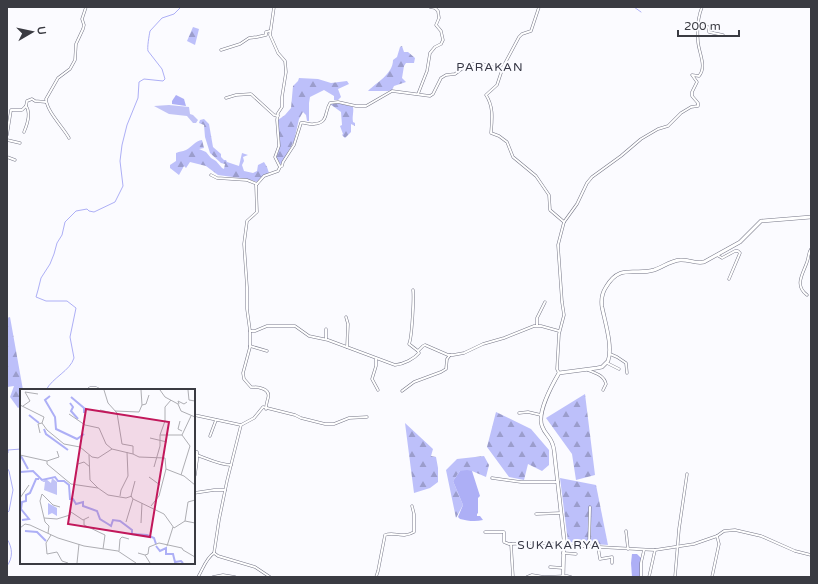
<svg xmlns="http://www.w3.org/2000/svg" width="818" height="584" font-family="'Varela Round',sans-serif">
<style>
.grass{fill:#c1c3f6}
.forest{fill:url(#forest-firs)}
.water{fill:#adaff6}
.lines{fill:none;stroke-linecap:round;stroke-linejoin:round}
.stream{stroke:#adaff6;stroke-width:1}
.minor-casing{stroke:#767787;stroke-width:3}
.secondary-casing{stroke:#767787;stroke-width:4}
.minor{stroke:#fff;stroke-width:2}
.secondary{stroke:#fff;stroke-width:3}
.labels{text-anchor:middle;dominant-baseline:central;stroke-width:4;stroke-linejoin:round;paint-order:stroke}
.quarter-label{font-size:12px;letter-spacing:1px;fill:#353644;stroke:#fbfbff}
.inset-river{fill:none;stroke:#adaff6;stroke-width:2}
.inset-road{fill:none;stroke:#aeaeb3;stroke-width:1}
.view{fill:#c2185b;fill-opacity:0.15;stroke:#c2185b;stroke-width:2}
.inset-edge{fill:none;stroke:#3a3b42;stroke-width:2}
</style>
<defs>
<pattern id="forest-firs" width="22" height="20" patternUnits="userSpaceOnUse"><rect width="22" height="20" fill="#bdc0fa"/><path d="M5 1l3.5 6h-7zM16 11l3.5 6h-7z" fill="#9b9dcc"/></pattern>
</defs>
<rect width="100%" height="100%" fill="#fbfbff"/>
<polygon class="grass" points="169,105 189,107 190,114 193,115 198,120 196,123 193,123 187,116 169,114 154,106"/>
<g class="forest">
<polygon points="193,27 199,29 195,45 187,41"/>
<path d="M402 46 404 52H408L415 58 414 63H406L404 66 402 78 406 82 394 86 392 90 388 91H368C377 82 393 74 393 60L397 57 400 47Z"/>
<polygon points="299,78 318,79 331,83 347,81 349,84 338,89 341,97 338,100 334,100 334,96 324,90 310,97 309,103 309,121 307,121 306,115 303,112 299,119 294,141 281,165 276,157 279,150 278,120 285,115 291,108 293,86 298,81"/>
<path d="M339 103 353 107C354 112 352 116 353 122L355 123V126L351 124V132L345 138 342 135 343 134 340 126 342 125 341 112 330 104Z"/>
<path d="M204 119 209 124 213 147 221 154V157L224 160H226L227 162 239 166 242 153 248 155 243 157 244 161 242 165 244 171 253 173 257 171 258 165 264 162 267 167 269 173 257 182 248 179 218 175 206 166 190 162 186 168 184 166 179 175 170 168V165L176 161V153C180 151 182 152 186 150 192 147 195 141 202 140L204 148 199 149 206 152 211 158 216 161 222 168 224 169 225 164 221 163 210 153 205 137 204 125 199 123 200 120Z"/>
<polygon points="10,317 23,390 21,390 21,406 18,408 10,397 14,386 7,387 7,318"/>
<polygon points="585,394 595,475 576,480 572,454 546,418"/>
<polygon points="496,412 531,429 549,450 549,465 542,471 528,464 524,480 509,477 487,447"/>
<polygon points="405,423 433,449 431,456 436,457 438,468 438,482 430,488 414,493"/>
<polygon points="484,456 489,465 486,477 472,471 460,471 453,481 463,505 456,518 446,470 457,459"/>
<polygon points="560,478 596,485 608,545 568,542"/>
</g>
<g class="water">
<polygon points="176,95 184,99 186,106 172,104 172,101"/>
<path d="M467 470 472 471 480 496 478 498V513L477 514V516H480L483 520C475 522 468 521 460 519L458 517 463 505 453 481 460 471Z"/>
<polygon points="632,554 637,554 641,558 640,577 632,577 631,563"/>
</g>
<g class="lines">
<g class="stream">
<polyline points="634,7 641,12"/>
<path d="M46 390C53 377 70 371 74 358L70 337 76 308 67 301H46L36 297 38 290 41 278 50 264 54 254 57 243 62 235 65 222 76 211 87 209 89 211 94 212 115 202 123 186 120 161 122 145 127 125 138 98 139 82 144 79 163 81 165 79 162 69 148 51C147 48 149 36 150 31L162 18 174 14 181 7"/>
<polyline points="7,453 8,453 8,450 21,449"/>
<polyline points="7,468 9,471 13,490 9,511 7,513"/>
<path d="M7 539C13 548 13 558 7 566"/>
</g>
<defs>
<g id="minor">
<path d="M539 7 531 31 522 34 519 37 503 67 497 85 486 95C494 107 492 120 491 133L499 136 507 142 513 157 536 176 549 195 550 210 564 222"/>
<polyline points="699,25 708,27 709,32 723,35"/>
<polyline points="221,50 240,44 249,38 257,37 266,35 266,32 270,31"/>
<polyline points="418,94 427,71 430,53 435,47 441,44 443,40 441,31 436,25 439,18 438,11 435,8 430,7"/>
<polyline points="226,98 236,95 251,94 274,115 278,116"/>
<path d="M24 132C27 125 31 113 26 106"/>
<polyline points="7,135 11,110 22,110 26,106 27,101 32,99 35,101 46,102"/>
<path d="M69 138C63 127 47 112 46 99L58 78 70 69 75 60 76 44 83 29 84 25 82 19 86 7"/>
<polyline points="7,140 20,143"/>
<polyline points="7,157 15,160"/>
<path d="M280 167 282 166 283 162 294 145 301 123C305 122 309 125 314 124 329 123 324 112 330 103L338 102 356 106H366L392 91 430 96 433 94 441 78 446 75 455 74 467 65 479 63 502 70"/>
<polyline points="211,175 217,178 247,180 257,184"/>
<polyline points="717,255 722,258 735,251 738,251 740,253 729,279"/>
<path d="M413 290C414 297 412 338 409 344L418 351"/>
<path d="M807 295C794 285 803 274 807 262 809 257 808 253 811 249"/>
<polyline points="346,317 348,324 347,347"/>
<polyline points="537,325 537,318 545,302"/>
<path d="M250 331H255L267 326H295L309 336 328 340 395 365C404 364 414 359 419 353L418 351 423 346 425 345 448 355H453L464 353 483 344 504 338 534 326H541L559 331"/>
<polyline points="326,339 326,329"/>
<polyline points="250,346 267,351"/>
<polyline points="610,354 617,357 626,363 627,373"/>
<polyline points="376,359 376,366 372,379 378,390"/>
<polyline points="607,363 619,369"/>
<path d="M588 370C595 373 604 375 606 384L603 390"/>
<path d="M559 373 557 369 559 334 564 315 562 302 558 245 564 222 577 204 587 183 592 177 621 156 641 139 658 129 668 126 681 113 691 107 698 106V103L692 96V92L697 82 692 75 699 76C707 67 699 53 698 42 697 31 698 17 702 7"/>
<polyline points="88,390 90,388 96,388 100,390"/>
<polyline points="402,391 414,382 441,372 446,369 447,359 450,355"/>
<path d="M266 409C266 404 267 402 268 398 271 388 257 387 251 387L244 379 243 373 250 347V331L247 309V287L244 244 247 221 257 212 256 185 264 176 278 171 280 167 275 157 279 146 277 120 278 113 282 107V97L286 72 285 61 278 53 270 35 274 7"/>
<polyline points="519,413 528,412 541,415"/>
<polyline points="194,415 241,425"/>
<polyline points="210,436 216,420"/>
<polyline points="194,451 197,452 197,460 195,475"/>
<path d="M197 455C208 459 220 465 231 465"/>
<polyline points="492,478 521,482 558,482"/>
<polyline points="194,493 214,490 225,490"/>
<polyline points="536,514 561,513"/>
<polyline points="626,531 628,549"/>
<polyline points="485,532 504,532 504,542 509,544 541,543 562,545 655,550 694,544 717,536 719,544 712,577"/>
<polyline points="717,536 724,531 735,530 761,536 795,551 811,555"/>
<polyline points="511,544 513,577"/>
<polyline points="589,546 590,507"/>
<polyline points="598,547 600,559 612,557 612,563"/>
<polyline points="214,553 218,556 255,567 270,577"/>
<polyline points="563,553 576,554"/>
<polyline points="550,567 563,568"/>
<path d="M198 577C203 569 206 558 214 553L219 520 227 481 241 425 254 418 263 407 295 415 301 418 325 424H334L349 418 367 417"/>
<polyline points="213,577 223,575 235,577"/>
<path d="M376 577 378 571 385 535C394 531 402 539 414 532V514L412 506"/>
<polyline points="527,577 532,575 544,577 567,576 571,577"/>
<polyline points="641,577 641,563 644,550"/>
<polyline points="649,577 655,550"/>
<polyline points="675,577 679,529 687,474"/>
</g>
<path id="secondary" d="M563 577 564 539 554 450C552 436 546 437 542 426 537 413 552 385 559 373L597 368 602 367 608 361C613 347 605 322 602 307 601 300 602 293 606 287 620 263 634 276 654 270 663 267 670 261 680 260 688 259 695 264 704 262L740 242 761 221 811 217"/>
</defs>
<use href="#minor" class="minor-casing"/>
<use href="#secondary" class="secondary-casing"/>
<use href="#minor" class="minor"/>
<use href="#secondary" class="secondary"/>
</g>
<g class="labels">
<g class="quarter-label">
<text x="490" y="67">PARAKAN</text>
<text x="559" y="545">SUKAKARYA</text>
</g>
</g>
<g transform="translate(20 389)">
<rect width="175" height="175" fill="#fbfbff"/>
<path d="M32 89 37 93V106L24 101 25 93H22L26 90 31 94Z" fill="#c1c3f6"/>
<path d="M28 114 37 119V127L32 124 28 126Z" fill="#bdc0fa"/>
<path class="inset-river" d="M30 7 25 11 35 28 36 40 57 50 64 45M51 8 64 19V24M50 14 53 18 51 22 58 30M9 26 19 34M24 40 26 45 48 61M1 67 8 80M0 83 13 82 22 91 35 88 38 92H44L49 96 50 110H53L56 115 63 113V117L77 122 80 130 88 135 91 137 93 131 100 132 112 141V145L127 146 134 149 136 155M2 131 9 130 1 120 2 113 6 112V106L10 104 16 90H19M5 142 17 143 26 152M136 157 140 162 146 159V165H153L155 173 161 172 163 174"/>
<path class="inset-road" d="M84 1 88 14 97 24 102 55 113 57V65L119 68 145 69 146 80 164 87 175 96M140 1 145 8 158 15 161 22 175 28M168 1 169 11 175 12M159 15 158 12 164 15 167 13M0 16 24 28 22 34 27 41 44 55 60 58 72 68 78 69 92 60M122 16 126 15 129 6M3 17 10 12 5 3 18 5M80 21 97 25M95 22 119 23 122 16 121 1M49 25 65 36 79 39 86 55 92 60 113 65M160 32 158 40 162 42M20 44 18 35 22 34M140 46 145 32V18L151 11M130 49 147 53M0 66 27 72V75L51 95 78 99 88 106 106 109 112 107M69 66 70 91 78 99M27 72 39 68 37 62M58 75 64 73 70 78M134 78 140 57V46H162L171 27M161 86 170 57 162 46M129 88 140 96M115 92 111 107 113 110 144 125 154 139 165 132 175 134M100 107 101 101 108 87 107 63M0 109 9 96M131 117 139 107 146 80M24 129 37 130 50 126 51 123 63 131 69 128M64 131V136L85 146 83 160M165 132 168 113 175 111M106 133 113 110M121 134 122 114M0 139 5 135 10 136 38 149 64 157 98 162 116 174M28 144 29 137 25 133 20 112 22 105 33 116 40 118M31 146 26 154 27 165 37 163 42 172 48 174M147 157 153 138M99 162 100 150 102 148 109 150M118 164 125 166 130 174M125 166 128 165 129 158 139 154 162 159 163 161 175 168M57 174 59 155"/>
<path class="view" d="M66 20 149 33 130 148 48 135Z"/>
<rect width="175" height="175" class="inset-edge"/>
</g>
<rect width="818" height="584" fill="none" stroke="#3a3b42" stroke-width="16"/>
<g transform="translate(32 32) rotate(81)" stroke="#fbfbff" stroke-width="3" paint-order="stroke">
<path d="M0-3L7 15L0 10L-7 15Z" fill="#3a3b42"/>
<text y="-6" font-size="11" font-weight="bold" text-anchor="middle" fill="#3a3b42">U</text>
</g>
<path d="M678 30v6h61v-6" fill="none" stroke="#3a3b42" stroke-width="2"/>
<text x="684" y="30" font-size="12" fill="#3a3b42" stroke="#fbfbff" stroke-width="3" paint-order="stroke">200 m</text>
</svg>
